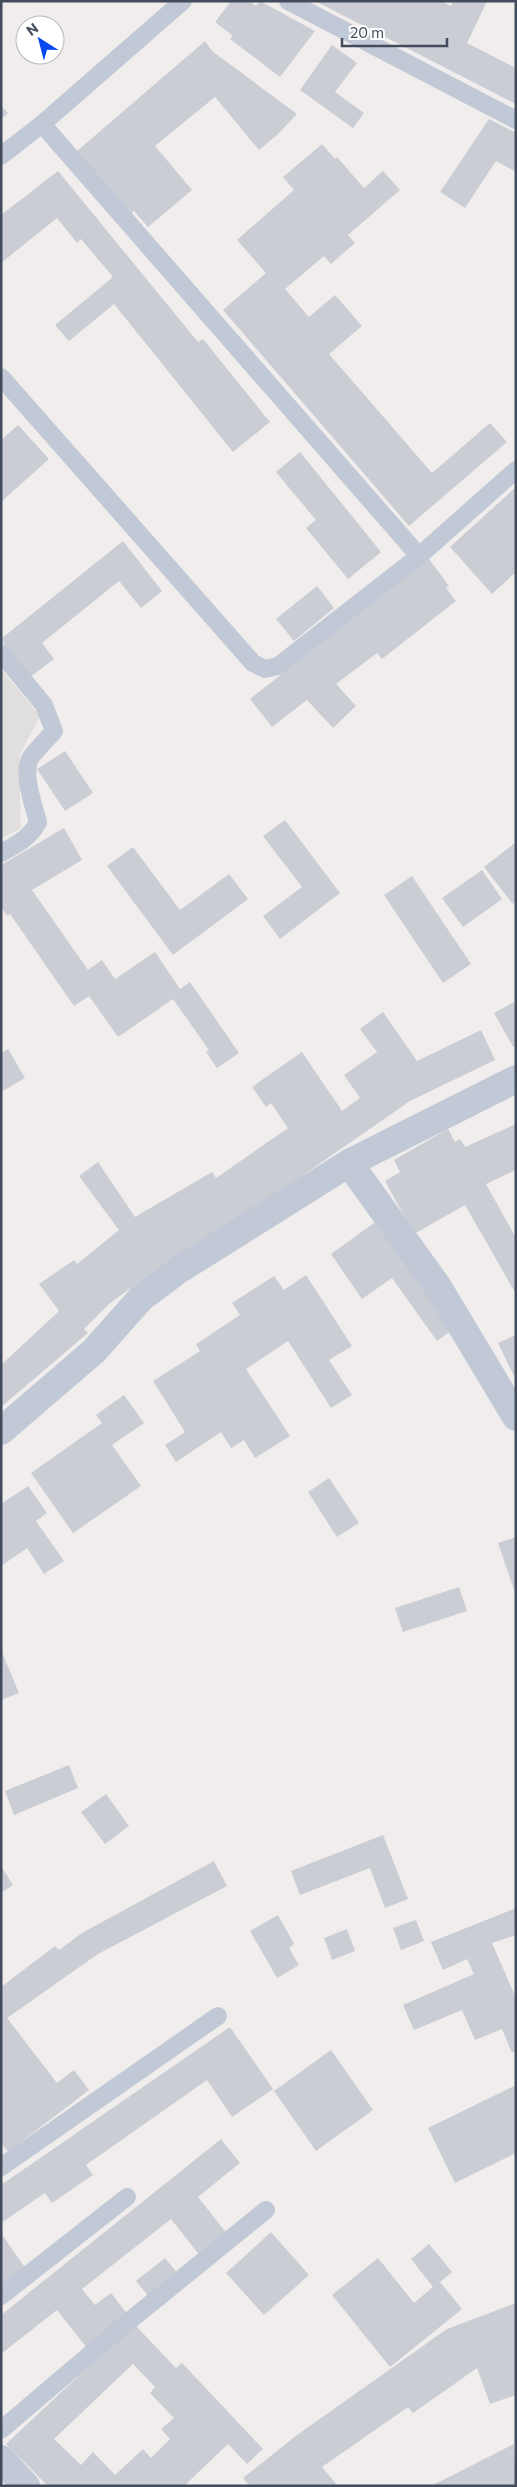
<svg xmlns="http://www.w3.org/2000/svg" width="517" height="2487" font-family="Commissioner,sans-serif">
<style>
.education{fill:#e1dede}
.building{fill:#cbcdd5;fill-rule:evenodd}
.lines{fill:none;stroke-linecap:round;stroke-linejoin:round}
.service{stroke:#c1c9d6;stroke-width:18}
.minor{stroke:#c1c9d6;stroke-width:28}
.tertiary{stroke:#c1c9d6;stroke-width:28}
</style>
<rect width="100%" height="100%" fill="#f0edec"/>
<polygon class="education" points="1,669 40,716 20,754 19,768 21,828 1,839"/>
<g class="building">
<polygon points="231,1 249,1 256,6 260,1 315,31 280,77 230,39 233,36 215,22"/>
<polygon points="315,1 441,1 451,6 453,1 487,1 467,43 516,68 516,104"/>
<polygon points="205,41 212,51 297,114 278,134 259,150 215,97 155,146 192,190 148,227 134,211 131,214 77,151"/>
<polygon points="332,45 357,63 335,92 364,113 353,128 300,90"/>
<polygon points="1,106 8,113 1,119"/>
<polygon points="489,119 516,133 516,172 496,161 465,208 440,192"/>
<polygon points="322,144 335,159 337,157 364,188 383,171 400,190 348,235 355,243 331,264 324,256 285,289 309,317 335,295 362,326 329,354 432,473 490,423 507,442 409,526 223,310 266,273 237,240 294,190 283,177"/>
<polygon points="58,171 198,342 203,339 270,422 233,452 114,304 69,341 55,325 113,277 81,239 77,243 57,218 1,263 1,215"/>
<polygon points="18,425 49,459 1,502 1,440"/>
<polygon points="300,452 381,552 348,579 306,528 316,520 276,472"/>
<polygon points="516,487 516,572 492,594 450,547"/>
<polygon points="123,541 162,591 141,608 119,581 42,643 54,659 29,678 1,639"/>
<polygon points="429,559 449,586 446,588 456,601 382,659 377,653 336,684 356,706 333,728 307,700 272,727 250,699"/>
<polygon points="317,586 334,608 294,641 276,619"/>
<polygon points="65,751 93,793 65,811 37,769"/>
<polygon points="285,820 340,893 280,939 263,916 302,887 263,836"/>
<polygon points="64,828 82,860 32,890 88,970 102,960 115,979 155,952 180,989 190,982 239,1053 217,1068 206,1052 209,1050 173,999 118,1037 89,996 74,1006 10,914 7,916 1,907 1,865"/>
<polygon points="516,842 516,902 513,904 484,867"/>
<polygon points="133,847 180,910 229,874 248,899 173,955 107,866"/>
<polygon points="482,870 502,899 463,927 442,898"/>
<polygon points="412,876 471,964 443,983 384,895"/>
<polygon points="516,1001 516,1046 513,1047 494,1013"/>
<polygon points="383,1012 417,1061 481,1030 495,1060 410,1101 240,1219 166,1262 109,1304 84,1329 88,1333 1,1407 1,1365 59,1311 39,1284 74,1260 77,1264 119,1230 79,1176 98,1162 135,1217 212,1172 216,1178 288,1128 271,1103 266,1107 252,1087 302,1052 342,1111 360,1098 344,1075 377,1052 360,1029"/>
<polygon points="8,1049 25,1078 1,1092 1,1053"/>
<polygon points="516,1124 516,1170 486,1184 516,1238 516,1294 465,1205 414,1234 385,1181 400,1172 394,1160 448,1129 455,1142 460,1139 465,1147"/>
<polygon points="378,1220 455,1328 437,1341 392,1278 362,1299 331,1254"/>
<polygon points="306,1275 352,1346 329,1360 352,1395 331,1408 288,1341 246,1369 290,1436 255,1458 244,1440 231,1448 221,1432 176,1462 165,1445 185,1432 153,1381 200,1351 196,1344 240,1315 232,1303 274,1276 284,1290"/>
<polygon points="516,1335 516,1380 498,1343"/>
<polygon points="124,1395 144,1423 112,1445 141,1486 73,1533 31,1473 102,1423 96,1415"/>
<polygon points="329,1478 359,1523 337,1537 308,1492"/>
<polygon points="28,1486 47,1513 36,1521 64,1561 44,1574 27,1548 1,1566 1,1504"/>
<polygon points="516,1537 516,1589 514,1590 498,1543"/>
<polygon points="459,1587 467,1611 403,1632 395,1608"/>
<polygon points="1,1650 19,1693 1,1700"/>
<polygon points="69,1765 78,1788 14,1815 5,1791"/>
<polygon points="106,1794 129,1826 105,1844 81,1812"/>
<polygon points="383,1835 408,1899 385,1908 370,1868 300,1895 291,1871"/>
<polygon points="214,1861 227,1886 98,1954 7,2018 57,2083 74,2070 89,2090 8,2152 1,2143 1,1987 55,1946 59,1950 82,1933"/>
<polygon points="1,1866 13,1885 1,1893"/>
<polygon points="516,1908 516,1935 492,1943 516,1998 516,2051 512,2053 502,2029 475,2040 462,2010 414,2030 403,2005 474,1974 467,1959 443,1970 431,1942"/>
<polygon points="278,1915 294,1944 289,1948 299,1965 277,1978 250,1931"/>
<polygon points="416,1920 424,1941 401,1950 393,1928"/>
<polygon points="347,1929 355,1951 332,1960 324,1938"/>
<polygon points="230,2027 273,2089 232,2117 207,2080 86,2165 93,2175 52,2203 45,2193 1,2223 1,2185"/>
<polygon points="331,2050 373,2110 316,2151 274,2091"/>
<polygon points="516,2085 516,2153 455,2183 428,2128"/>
<polygon points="221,2139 240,2163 198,2197 228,2235 201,2257 171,2219 82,2289 95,2305 111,2293 128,2315 87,2348 57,2310 1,2354 1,2315"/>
<polygon points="271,2232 309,2275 264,2315 226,2273"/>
<polygon points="1,2233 28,2272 1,2288"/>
<polygon points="429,2244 452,2272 440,2282 462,2309 390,2367 332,2295 378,2258 414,2303 433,2287 411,2259"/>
<polygon points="165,2258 179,2275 150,2298 136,2281"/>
<polygon points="516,2303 516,2395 490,2404 477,2368 413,2413 408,2407 322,2467 338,2486 250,2486 243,2478 297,2435 447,2329"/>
<path d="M134 2324 176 2368 182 2363 263 2449 247 2464 228 2444 184 2486H48L6 2444ZM133 2364 155 2387 150 2393 174 2418 161 2429 170 2439 151 2458 143 2449 115 2475 93 2452 81 2465 54 2439Z"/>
<polygon points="514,2444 516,2486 431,2486"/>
</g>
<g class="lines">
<g class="service">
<polyline points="288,1 516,120"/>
<polyline points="42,124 419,556"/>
<polyline points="1,156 42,124 183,1"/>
<polyline points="1,377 253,663 265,669 278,666 419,556 516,470"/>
<path d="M1 653 44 705 54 731C47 739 38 748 31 757 21 772 34 806 38 822 30 838 16 845 1 853"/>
<polyline points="1,2167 218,2016"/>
<polyline points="1,2296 127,2197"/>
<polyline points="1,2430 128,2322 266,2210"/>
</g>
<polyline class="minor" points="349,1163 438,1287 516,1417"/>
<g class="tertiary">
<polyline points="1,1431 94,1351 141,1298 177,1271 349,1163 516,1079"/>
<polyline points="1,2459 26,2486"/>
</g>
</g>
<rect width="517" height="2487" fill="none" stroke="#434c5c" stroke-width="5"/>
<g transform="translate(40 40) rotate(324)"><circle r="24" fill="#ffffff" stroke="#b4b7be"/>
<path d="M0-4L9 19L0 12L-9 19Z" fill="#0848ef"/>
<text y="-8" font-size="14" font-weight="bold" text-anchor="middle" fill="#434c5c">N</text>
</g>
<path d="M342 38v8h105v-8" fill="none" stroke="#434c5c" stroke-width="2.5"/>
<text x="350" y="38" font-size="15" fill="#434c5c" stroke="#ffffff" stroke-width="4" paint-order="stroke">20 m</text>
</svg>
